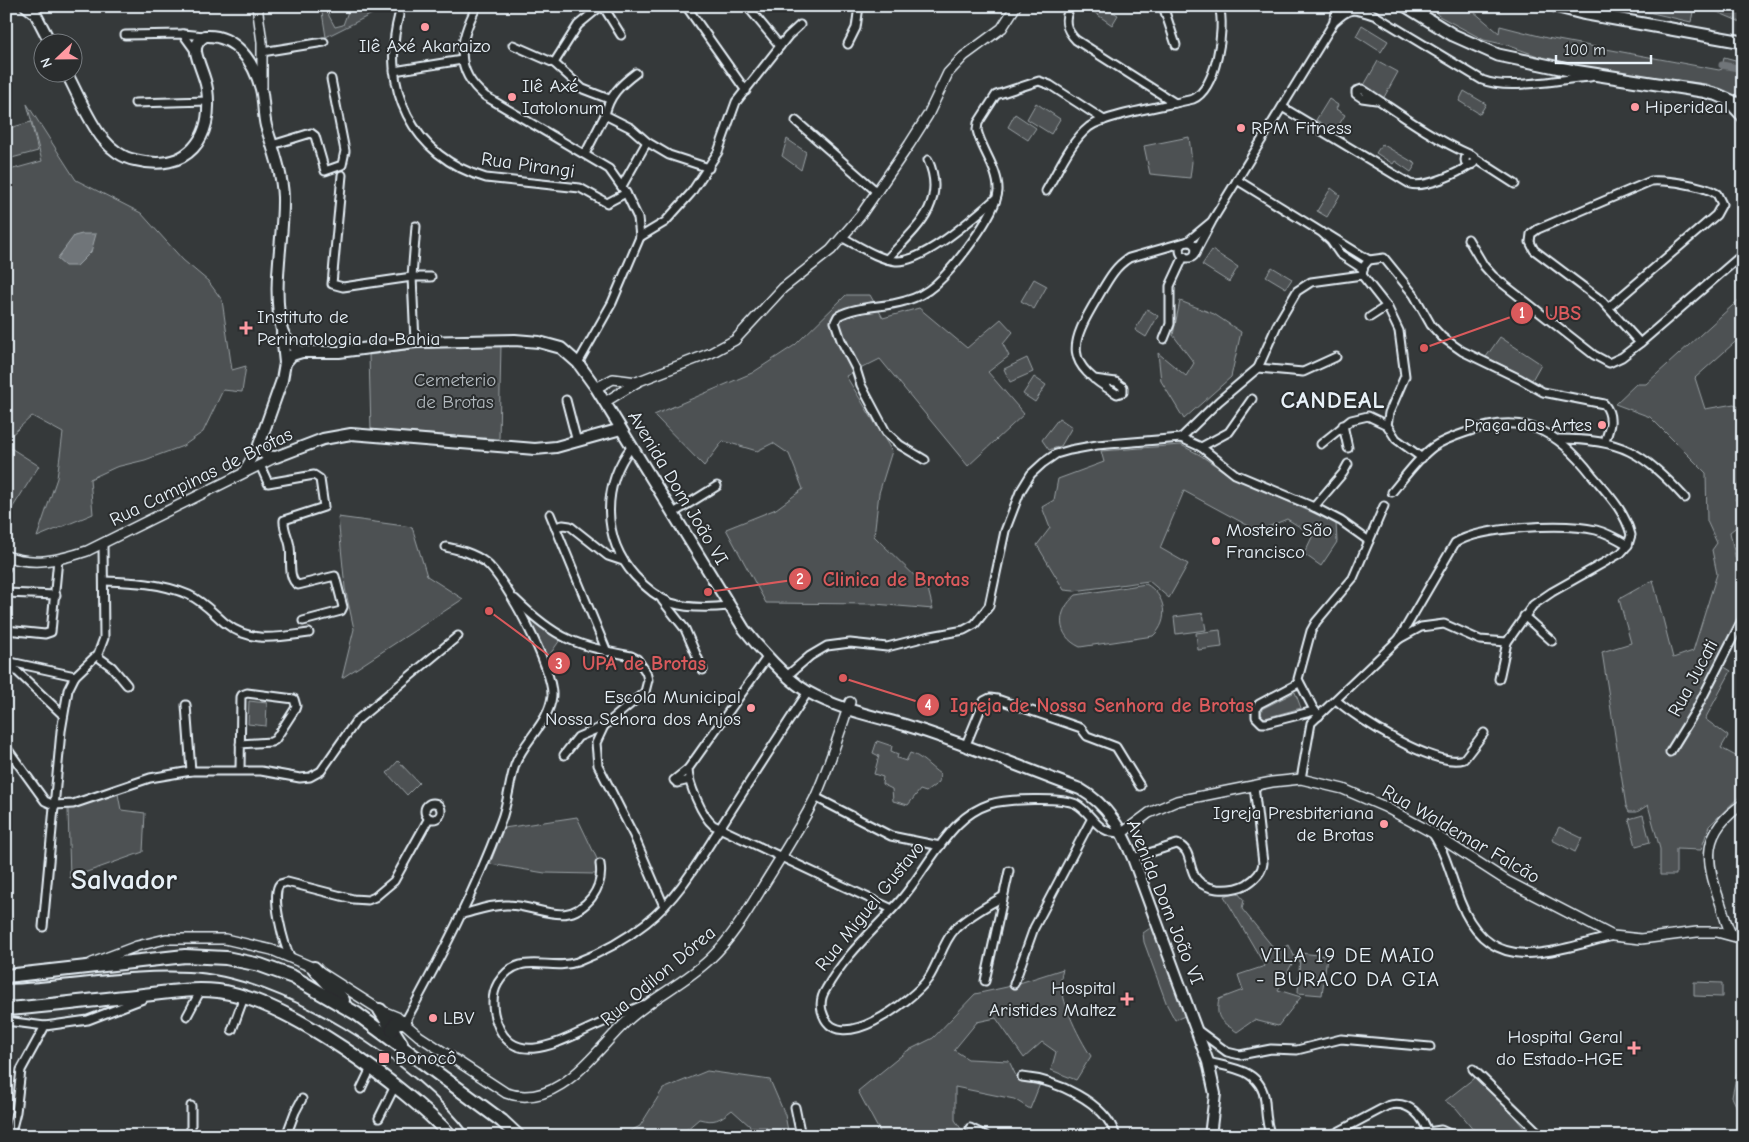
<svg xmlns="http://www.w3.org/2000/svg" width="1749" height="1142" font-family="'Comic Neue',sans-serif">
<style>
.green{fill:#4d5152;stroke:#9aa1a5}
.water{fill:#707579;stroke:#a0a7ac}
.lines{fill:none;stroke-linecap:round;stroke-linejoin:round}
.canal{stroke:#707579;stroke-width:7}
.minor-casing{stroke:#e8f1f8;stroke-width:11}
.tertiary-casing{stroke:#e8f1f8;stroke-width:12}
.secondary-casing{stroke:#e8f1f8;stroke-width:14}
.primary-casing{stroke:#e8f1f8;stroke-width:15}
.trunk-casing{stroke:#e8f1f8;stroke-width:16}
.minor{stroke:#2a2d2e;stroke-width:7}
.tertiary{stroke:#2a2d2e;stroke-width:9}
.secondary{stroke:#2a2d2e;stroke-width:10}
.primary{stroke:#2a2d2e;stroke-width:11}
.trunk{stroke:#2a2d2e;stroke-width:12}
.rail{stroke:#e8f1f8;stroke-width:2}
.poi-dot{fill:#ff9aa2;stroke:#2a2d2e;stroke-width:2}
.labels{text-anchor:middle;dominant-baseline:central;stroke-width:4;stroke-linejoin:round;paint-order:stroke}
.poi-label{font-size:19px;fill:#e8f1f8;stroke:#2a2d2e;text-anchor:start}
.street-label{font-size:19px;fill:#e8f1f8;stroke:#2a2d2e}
.park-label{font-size:19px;fill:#b2b9be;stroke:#2a2d2e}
.quarter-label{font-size:21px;letter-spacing:1px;fill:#e8f1f8;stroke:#2a2d2e}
.district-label{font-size:24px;font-weight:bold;letter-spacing:1px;fill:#e8f1f8;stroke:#2a2d2e}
.town-label{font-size:29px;font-weight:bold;fill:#e8f1f8;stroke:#2a2d2e}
.leader{fill:none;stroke:#da5a5c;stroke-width:2}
.callout-dot{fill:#da5a5c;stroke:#2a2d2e;stroke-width:2}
.mark-label{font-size:15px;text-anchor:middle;font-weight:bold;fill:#fff}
.callout-label{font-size:20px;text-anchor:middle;font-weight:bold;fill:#da5a5c;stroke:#2a2d2e;stroke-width:4;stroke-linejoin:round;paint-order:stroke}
</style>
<rect width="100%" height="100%" fill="#35393a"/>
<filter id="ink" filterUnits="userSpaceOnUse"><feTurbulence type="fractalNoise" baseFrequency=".02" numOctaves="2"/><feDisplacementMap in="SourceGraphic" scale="10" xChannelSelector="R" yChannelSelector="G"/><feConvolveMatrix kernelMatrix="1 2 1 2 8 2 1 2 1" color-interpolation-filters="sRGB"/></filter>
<g filter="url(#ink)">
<g class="green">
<polygon points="321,6 327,6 329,16 335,27 343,25 350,6 377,6 378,11 326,37"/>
<polygon points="1085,6 1103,6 1118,15 1112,25"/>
<polygon points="1430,6 1467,6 1499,33 1500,26 1547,38 1719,70 1722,69 1724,57 1743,62 1743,99 1707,84 1563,65 1507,45 1484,40 1439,16"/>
<polygon points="1622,6 1677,6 1693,12 1691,22"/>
<polygon points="1703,6 1743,6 1743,23"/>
<polygon points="1362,25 1388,41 1381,52 1356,36"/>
<polygon points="1378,61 1398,72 1383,99 1363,87"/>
<polygon points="1464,91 1486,104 1480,114 1459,101"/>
<polygon points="1329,99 1338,105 1336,109 1345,115 1335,131 1316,120"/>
<polygon points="1036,103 1060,119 1051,134 1027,119"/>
<polygon points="27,104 76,180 141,213 183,260 208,281 222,300 232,370 246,366 242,392 223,390 203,432 183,446 145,460 116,467 90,479 93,514 37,537 57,478 63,433 32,416 6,440 6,171 42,161"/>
<polygon points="1015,114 1036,128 1028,140 1008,127"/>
<polygon points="31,122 38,151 8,159 6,129"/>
<polygon points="1189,137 1192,162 1190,178 1150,174 1144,146"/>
<polygon points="787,139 806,152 801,170 782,156"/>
<polygon points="1382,144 1416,164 1411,172 1395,161 1393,164 1376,153"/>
<polygon points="1331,188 1340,195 1327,217 1317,211"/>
<polygon points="1212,250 1238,267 1229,282 1202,265"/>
<polygon points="1272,267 1292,279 1286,288 1266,276"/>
<polygon points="1034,279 1047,286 1034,309 1021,301"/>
<polygon points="846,295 870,295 883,318 919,308 967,348 1001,319 1013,332 1003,344 1009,356 988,372 1024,414 968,466 880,359 846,376 892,451 879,493 874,536 928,589 933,609 875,604 766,603 726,529 776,509 803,489 789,454 773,443 757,451 723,441 704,466 654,415 752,373 795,345"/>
<polygon points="1743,296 1743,335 1695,378 1705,409 1734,404 1743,410 1743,471 1735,500 1743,504 1743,522 1730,532 1738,570 1743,611 1716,662 1731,671 1705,719 1728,736 1721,748 1743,760 1743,793 1709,826 1701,850 1676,849 1676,875 1660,875 1660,849 1648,805 1637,812 1629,812 1626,806 1602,652 1631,643 1619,599 1653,580 1673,658 1693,651 1717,574 1712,550 1717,543 1707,521 1706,473 1650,417 1615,404 1636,384 1646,384"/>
<polygon points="1180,301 1214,314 1241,332 1231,377 1184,419 1161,381 1158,353 1186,376 1194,363 1173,335"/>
<polygon points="1147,309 1158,316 1146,337 1135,330"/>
<polygon points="1500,337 1541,364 1532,380 1486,357"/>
<polygon points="501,344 499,439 371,430 369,355 413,349"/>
<polygon points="1027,358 1033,372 1010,382 1004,369"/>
<polygon points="1034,377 1046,385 1035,402 1023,394"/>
<polygon points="1059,418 1072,427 1061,446 1049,450 1042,440"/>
<polygon points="6,445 39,466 6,518"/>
<polygon points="1181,445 1200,455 1232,477 1336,523 1337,542 1321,566 1304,554 1313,535 1287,519 1258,531 1184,491 1160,548 1188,564 1169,598 1149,581 1074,591 1064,590 1037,545 1050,528 1042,507 1054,500 1058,479 1104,462 1101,451"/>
<polygon points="338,517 412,527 427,576 463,599 342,678 354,629 345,588"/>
<path d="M1146 584C1166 595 1170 621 1153 636L1080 647C1056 636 1056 611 1076 595Z"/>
<polygon points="526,613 538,625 560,640 548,657 523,614"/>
<polygon points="1203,613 1206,630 1176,634 1174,617"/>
<polygon points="1220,630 1222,647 1198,650 1196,633"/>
<polygon points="1295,692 1301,708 1265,718 1261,716 1262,709"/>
<polygon points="249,701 267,703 266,726 248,724"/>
<path d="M877 741 892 746 891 751 898 754 897 758 906 761 910 753C921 756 930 767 940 774L939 782 926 792 920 790 908 805 893 801 892 789 882 784 883 777 874 774 879 756 873 753Z"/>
<polygon points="398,761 419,783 407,795 387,773"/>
<polygon points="118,794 121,810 145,813 143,852 70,878 68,809"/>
<polygon points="1643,815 1650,842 1636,846 1629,819"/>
<polygon points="577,817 597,859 596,874 545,873 490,864 504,828"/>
<polygon points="1559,827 1582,838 1575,852 1552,840"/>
<path d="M1237 892 1244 900 1242 909 1277 952 1289 945 1295 958 1278 990 1301 997 1278 1026 1254 1020 1237 1032C1221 1021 1215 1019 1219 999L1243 990 1238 975 1265 966 1224 896Z"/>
<polygon points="1153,926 1185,1016 1175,1020 1167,1005 1144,942 1143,933"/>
<polygon points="1300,953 1327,956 1322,995 1298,993"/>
<path d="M1063 969C1054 991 1079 1038 1091 1056L1076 1080 1051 1070 1056 1052 1042 1042 1024 1058 996 1018 977 1022 954 1050 968 1059 1009 1061 1017 1078 1042 1079 1030 1109 1014 1099 955 1087V1120L966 1136H882L858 1091 907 1051 933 1038 975 994 1007 987Z"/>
<polygon points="1694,982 1722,983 1722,997 1694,996"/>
<polygon points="1741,1070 1743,1070 1743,1116 1741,1116 1732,1097 1737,1073"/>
<path d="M707 1071 770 1080 785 1115 789 1136H768L766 1127H751L732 1110C719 1120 715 1123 699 1119L686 1130H675L669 1136H621L640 1126 663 1089Z"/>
<polygon points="1478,1075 1525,1129 1524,1136 1479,1136 1456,1108 1445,1101"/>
</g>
<polygon class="water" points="82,234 96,234 91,252 77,266 65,266 57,259 74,236"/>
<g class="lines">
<polyline class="canal" points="1722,65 1743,69"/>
<defs>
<g id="minor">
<path d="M477 6C459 40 453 70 485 96L609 169 626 193 638 218 640 237 612 303 578 363"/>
<polyline points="603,6 621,35"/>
<polyline points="686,6 746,91"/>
<polyline points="747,6 780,46"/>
<path d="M1071 6C1063 19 1065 29 1076 40L1175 103"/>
<polyline points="1163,6 1176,45"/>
<path d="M1371 13 1482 80C1510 91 1558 79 1590 77"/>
<path d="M399 15C380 87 411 156 486 178L580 188 607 203 626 193"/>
<polyline points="1334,20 1338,6"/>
<polyline points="183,34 196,52"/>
<polyline points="125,35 183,34 205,36"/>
<polyline points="848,44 856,28 859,6"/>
<polyline points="513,45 554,63 583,89 609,99"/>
<polyline points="262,52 324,42"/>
<polyline points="554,63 578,25 601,6"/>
<polyline points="394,71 462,60"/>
<path d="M636 73C620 85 609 96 605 115L631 128 647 142 669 155 709 168"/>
<path d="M1376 100 1362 98 1356 94V91L1362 89C1397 112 1432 138 1471 155"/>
<polyline points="1727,102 1743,119"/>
<polyline points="135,103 208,101"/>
<path d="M1282 107 1410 184C1426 188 1457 174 1471 164"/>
<polyline points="796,121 877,192"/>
<polyline points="272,145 311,133 315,136 325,171 342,165 345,151 331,79"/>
<polyline points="585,154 605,115"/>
<circle cx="1470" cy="160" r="5"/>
<polyline points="1473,157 1515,184"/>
<polyline points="342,175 332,284 343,287 412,277 431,277"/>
<polyline points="1237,180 1321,232 1331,241 1340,254 1363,269"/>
<polyline points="622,186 647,142"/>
<path d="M1046 191C1058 171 1070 142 1089 127 1105 115 1170 105 1193 99 1216 89 1226 29 1219 6"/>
<polyline points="1327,234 1369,260"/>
<polyline points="640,237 665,222 691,193 718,152 736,102 788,36 800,25"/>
<path d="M843 238C859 246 878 259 896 261 923 263 973 218 993 201"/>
<polyline points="1468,239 1484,266 1493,276 1594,355 1609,363 1622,357 1640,343 1743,254"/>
<polyline points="1187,242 1210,223"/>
<circle cx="1188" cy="250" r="8"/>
<path d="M1196 251 1212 221 1334 22C1350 7 1353 8 1373 15"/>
<path d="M887 259C915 229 948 204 928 160"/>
<path d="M1362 275 1364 266 1369 260 1384 258 1414 295 1431 325 1442 337 1462 351 1520 379 1543 392 1604 404C1614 416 1610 428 1605 441"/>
<polyline points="1362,275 1388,308 1399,331 1405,376 1389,413 1387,425"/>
<path d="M1609 307 1716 215 1722 204 1717 194C1703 185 1668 180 1651 181L1538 229 1531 234 1530 242 1534 250 1602 301 1640 343"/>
<polyline points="1370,317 1387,306"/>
<polyline points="1164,339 1170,324 1170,286 1184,256"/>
<polyline points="415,342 412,277 416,226"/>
<polyline points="1258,368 1303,372 1336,357"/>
<path d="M1094 379 1116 382 1123 387V392L1117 394C1063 363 1069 345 1098 297 1107 282 1114 267 1129 258L1185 242"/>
<polyline points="566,400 577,442"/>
<polyline points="1343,425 1348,448"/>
<polyline points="1181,438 1219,401 1258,368 1277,325 1297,291 1311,282 1362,275"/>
<path d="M1559 439C1621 439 1643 452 1685 498"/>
<polyline points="1321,444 1351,420 1368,416 1387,425 1396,439 1422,458"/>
<path d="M632 446C602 485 601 538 635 576 645 587 657 597 671 603 690 609 710 608 729 606"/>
<polyline points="1201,447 1229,432 1252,399"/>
<path d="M925 460 900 445 886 432 861 385 856 369 841 340 835 322 838 316C858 305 883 308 905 301 916 298 926 293 935 285 953 269 996 215 998 191 999 170 981 149 977 130L978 123 996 95 1039 81 1050 85 1104 120"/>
<path d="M260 465 268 483 314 475 320 479 324 507 284 520C283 529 289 538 290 547 292 558 287 579 298 585L335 576 343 607 341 611 303 621"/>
<path d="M1392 492C1404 478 1417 459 1433 447 1443 440 1455 436 1467 432 1523 411 1558 431 1592 475 1607 493 1625 511 1631 535L1628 545 1621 553 1552 592 1533 605 1507 642 1499 679"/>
<polyline points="1314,507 1343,473 1348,464"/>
<polyline points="550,514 607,652"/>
<polyline points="672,514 717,486"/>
<polyline points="555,527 563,525 570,526 608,556 623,561"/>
<polyline points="6,568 9,558"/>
<path d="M104 581C133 582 162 583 189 595 204 602 213 613 225 623 251 644 279 637 309 633"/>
<polyline points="6,593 56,595"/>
<path d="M515 599C557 640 575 645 631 656L637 659 646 672 648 680 645 692 604 726 578 737 564 755"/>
<polyline points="662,600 685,629 703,670"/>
<polyline points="1524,616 1552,641"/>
<polyline points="6,630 45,634 51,632 58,559"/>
<polyline points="1399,639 1421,627 1444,624 1480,640 1507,642"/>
<polyline points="97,656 112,667 127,685"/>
<path d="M768 656 688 769C688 783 702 816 713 825L892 909"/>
<polyline points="6,661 63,715"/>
<polyline points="6,661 75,676"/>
<polyline points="788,675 810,656 827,646 850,643 887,647 926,637 964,630 975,624 989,606 1005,531 1020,492 1031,474 1043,463 1056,454 1070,450 1097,445 1181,438 1201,447 1235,474 1314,507 1341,521 1369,541"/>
<polyline points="1299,683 1259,704 1256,708 1256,717 1262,723 1267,723 1314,711"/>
<path d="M1336 700C1357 719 1437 769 1464 759L1484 733"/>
<polyline points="186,705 191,771"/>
<polyline points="1319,716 1313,708 1298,679 1311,631 1316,622 1353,578 1384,506"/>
<polyline points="604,726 596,743 598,765 634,836 664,906"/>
<polyline points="6,747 45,801 54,805 73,804 150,778 191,771 261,771 300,778 310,777 321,771 356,721 458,636"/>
<polyline points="965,747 984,701 990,698 997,699 1081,728 1087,736 1116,747 1140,786"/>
<polyline points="1670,752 1696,710 1743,618"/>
<polyline points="688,769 674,780 677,783 689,780"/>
<polyline points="240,770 241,697 242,695 247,693 294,699 296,706 295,709 275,740 271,742 240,744"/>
<path d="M1301 779 1311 723 1399 639 1455 543C1482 526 1565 523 1596 530 1608 533 1618 539 1628 545"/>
<polyline points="815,797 891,836 940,846"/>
<circle cx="433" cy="811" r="8"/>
<path d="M1433 834C1446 854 1452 879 1460 901 1490 979 1551 951 1613 936"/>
<path d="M1133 858 1177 844C1199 852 1180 884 1217 889 1228 890 1238 889 1247 884 1255 879 1262 873 1263 863L1254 786"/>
<path d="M1002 897C986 907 968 916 955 929 942 943 939 963 928 979 913 1000 835 1060 822 1011 820 1003 822 995 826 989 844 956 874 930 899 902 920 878 935 847 958 824 967 815 978 808 990 804 1005 799 1062 797 1076 804 1094 814 1095 834 1122 833"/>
<path d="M463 914C478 910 493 904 509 905 540 906 567 929 592 897 600 886 602 876 600 864"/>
<polyline points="43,927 61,731 68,690 75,676 98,654 104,638 103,545"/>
<path d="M291 958C284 946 270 894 280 884L287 882 353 899 368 900 375 897 394 881 429 818"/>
<polyline points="985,981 1009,871"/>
<polyline points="1014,984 1034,928 1091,820"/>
<path d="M643 1005C624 1013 606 1021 588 1029 559 1042 513 1068 497 1023 492 1011 491 995 498 983 519 949 548 972 577 962 601 953 626 939 646 923 678 898 698 862 720 828 749 783 778 737 808 692"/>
<polyline points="187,1016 201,990"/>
<polyline points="6,1021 45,1026"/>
<path d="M405 1022C442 955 474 893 501 821 508 803 509 783 515 765 524 740 549 723 552 696 554 670 506 578 485 562 473 553 460 550 446 547"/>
<polyline points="1196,1029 1227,1052 1240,1055 1271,1049 1297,1050 1341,1039 1430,1047"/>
<polyline points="232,1030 244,997"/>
<path d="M1208 1062C1233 1068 1262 1070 1265 1101 1266 1113 1266 1125 1271 1136"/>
<polyline points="1473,1069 1542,1136"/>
<path d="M1022 1077C1055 1080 1105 1101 1116 1136"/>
<polyline points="361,1089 371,1068"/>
<polyline points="191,1106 191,1136"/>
<polyline points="795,1107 801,1136"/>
<polyline points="379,1118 395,1086"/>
<polyline points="970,1128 986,1136"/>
<polyline points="1428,1132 1441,1130 1454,1136"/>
<polyline points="10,1136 16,1112 21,1070 45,1026 88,1020 143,999"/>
<polyline points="286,1136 295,1112 302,1099"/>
<path d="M1330 1136 1387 1106C1408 1099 1424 1116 1429 1136"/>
</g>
<g id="tertiary">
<polyline points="257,6 262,42 262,87"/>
<polyline points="596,388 613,379 637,382"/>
<polyline points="605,402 639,381 711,353 735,340 783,288 831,250 860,216 909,145 928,115 948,73 964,56 1002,28 1016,6"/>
<polyline points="244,471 259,445"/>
<path d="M6 556C33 566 60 560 87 551L276 457"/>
<polyline points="1122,833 1149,813 1177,801 1272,782 1301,779 1343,789 1385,807 1431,832 1507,881 1613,936 1641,939 1697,932 1717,932 1743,939"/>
<path d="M1732 935C1726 926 1724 913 1720 902 1705 860 1701 832 1743 804"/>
<path d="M92 963 137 946 166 939H225L272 950 314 968 380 1010 397 1017 419 1036 506 1093C557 1110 592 1055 625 1023 650 998 684 984 710 959 732 938 747 912 763 886 781 857 800 828 815 798 829 767 839 734 850 702"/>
</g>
<g id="secondary">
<polyline points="26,6 35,13 50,42"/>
<path d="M66 72C78 94 88 121 103 139 111 149 123 158 135 160 187 173 214 139 207 89 205 76 198 64 196 52 195 45 199 40 205 36 235 34 254 62 261 89 264 101 263 114 266 126 273 149 282 172 283 197 284 240 271 287 282 330 285 340 293 347 302 352"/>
<path d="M282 334 285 363 282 380 259 445C262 454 266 457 276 457L323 439 351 434 535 449 556 447 621 429"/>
<path d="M285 363 292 355 302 352H339L415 342 515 340 539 342 561 348 578 363 596 388 744 629C759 648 787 680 808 692 838 709 873 716 905 725 964 743 1022 768 1080 789 1108 805 1121 829 1133 858L1208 1062 1215 1094 1210 1136"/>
</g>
<g id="primary">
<polyline points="1406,6 1453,35 1498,55 1574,71 1702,91 1718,95 1743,106"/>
<polyline points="1555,6 1582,13 1743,42"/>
</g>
<g id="trunk">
<polyline points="314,968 343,1000"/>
<polyline points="6,976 185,956 226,958 260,965 293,977 357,1014 502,1121 518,1136"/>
<path d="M6 1009C49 1006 92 1000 135 996 162 993 191 988 218 991 286 999 404 1086 451 1136"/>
<polyline points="380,1010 401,1043"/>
<polyline points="392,1030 396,1022 405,1022"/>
</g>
</defs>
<use href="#minor" class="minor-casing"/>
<use href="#tertiary" class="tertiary-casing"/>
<use href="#secondary" class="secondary-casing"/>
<use href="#primary" class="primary-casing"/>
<use href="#trunk" class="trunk-casing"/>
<use href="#minor" class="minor"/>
<use href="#tertiary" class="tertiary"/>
<use href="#secondary" class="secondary"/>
<use href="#primary" class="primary"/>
<use href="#trunk" class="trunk"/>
<path class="rail" d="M6 984C67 982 127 969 188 972 281 976 416 1062 471 1136"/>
</g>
</g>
<g class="poi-dot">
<circle cx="425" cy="27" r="5"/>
<circle cx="512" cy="97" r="5"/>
<circle cx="1635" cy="107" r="5"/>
<circle cx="1241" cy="128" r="5"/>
<path d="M243.5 320.5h5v5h5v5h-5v5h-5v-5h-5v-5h5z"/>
<circle cx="1602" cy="425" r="5"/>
<circle cx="1216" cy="541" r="5"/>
<circle cx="751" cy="708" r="5"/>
<circle cx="1384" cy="824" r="5"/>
<path d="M1124.5 991.5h5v5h5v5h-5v5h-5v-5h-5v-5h5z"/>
<circle cx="433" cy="1018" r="5"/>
<path d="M1631.5 1040.5h5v5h5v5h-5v5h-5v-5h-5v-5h5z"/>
<rect x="378" y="1052" width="12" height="12" rx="2.5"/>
</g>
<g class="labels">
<g class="poi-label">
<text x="425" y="46" text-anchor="middle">Ilê Axé Akaraizo</text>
<text x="522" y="86">Ilê Axé<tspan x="522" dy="22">Iatolonum</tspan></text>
<text x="1645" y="107">Hiperideal</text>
<text x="1251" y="128">RPM Fitness</text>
<text x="257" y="317">Instituto de<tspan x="257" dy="22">Perinatologia da Bahia</tspan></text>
<text x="1592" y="425" text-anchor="end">Praça das Artes</text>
<text x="1226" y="530">Mosteiro São<tspan x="1226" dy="22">Francisco</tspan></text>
<text x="741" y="697" text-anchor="end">Escola Municipal<tspan x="741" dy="22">Nossa Sehora dos Anjos</tspan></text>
<text x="1374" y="813" text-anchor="end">Igreja Presbiteriana<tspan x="1374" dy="22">de Brotas</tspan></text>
<text x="1116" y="988" text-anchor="end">Hospital<tspan x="1116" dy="22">Aristides Maltez</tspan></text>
<text x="443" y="1018">LBV</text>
<text x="1623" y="1037" text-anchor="end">Hospital Geral<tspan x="1623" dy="22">do Estado-HGE</tspan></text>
<text x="395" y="1058">Bonocô</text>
</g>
<g class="street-label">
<text transform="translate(528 165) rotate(8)">Rua Pirangi</text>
<text transform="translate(201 477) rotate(-26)">Rua Campinas de Brotas</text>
<text transform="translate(678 488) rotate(59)">Avenida Dom João VI</text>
<text transform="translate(1693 678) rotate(-62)">Rua Jucati</text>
<text transform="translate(1461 834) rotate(30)">Rua Waldemar Falcão</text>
<text transform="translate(1165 902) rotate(68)">Avenida Dom João VI</text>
<text transform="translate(870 906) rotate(-51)">Rua Miguel Gustavo</text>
<text transform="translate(658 976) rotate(-40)">Rua Odilon Dórea</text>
</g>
<g class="park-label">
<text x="455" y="380">Cemeterio<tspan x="455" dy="22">de Brotas</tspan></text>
</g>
<g class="quarter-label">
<text x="1348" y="955">VILA 19 DE MAIO<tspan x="1348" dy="24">- BURACO DA GIA</tspan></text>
</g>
<g class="district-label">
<text x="1333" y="400">CANDEAL</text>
</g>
<g class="town-label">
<text x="124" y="879">Salvador</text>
</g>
</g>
<path class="leader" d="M1424 348L1522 313M708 592L800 579M489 611L559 663M843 678L928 705"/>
<g class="callout-dot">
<circle cx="1424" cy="348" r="5"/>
<circle cx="708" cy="592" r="5"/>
<circle cx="489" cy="611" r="5"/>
<circle cx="843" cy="678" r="5"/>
<circle cx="1522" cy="313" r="12"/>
<circle cx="800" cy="579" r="12"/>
<circle cx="559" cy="663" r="12"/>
<circle cx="928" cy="705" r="12"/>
</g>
<g class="mark-label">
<text x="1522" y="318">1</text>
<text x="800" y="584">2</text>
<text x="559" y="669">3</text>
<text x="928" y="710">4</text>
</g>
<g class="callout-label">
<text x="1563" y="320">UBS</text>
<text x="896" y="586">Clinica de Brotas</text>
<text x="644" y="670">UPA de Brotas</text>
<text x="1102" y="712">Igreja de Nossa Senhora de Brotas</text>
</g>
<rect width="1749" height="1142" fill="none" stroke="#2a2d2e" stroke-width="25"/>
<rect x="12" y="12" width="1724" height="1117" fill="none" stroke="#e8f1f8" stroke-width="2" filter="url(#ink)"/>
<g transform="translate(58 58) rotate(248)"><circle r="24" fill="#2a2d2e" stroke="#767b7f"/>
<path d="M0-4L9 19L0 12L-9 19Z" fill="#ff9aa2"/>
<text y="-8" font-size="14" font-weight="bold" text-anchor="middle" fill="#e8f1f8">N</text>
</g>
<path d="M1556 55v8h95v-8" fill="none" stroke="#e8f1f8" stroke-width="2.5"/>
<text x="1564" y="55" font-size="15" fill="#e8f1f8" stroke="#2a2d2e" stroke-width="4" paint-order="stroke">100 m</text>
</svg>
